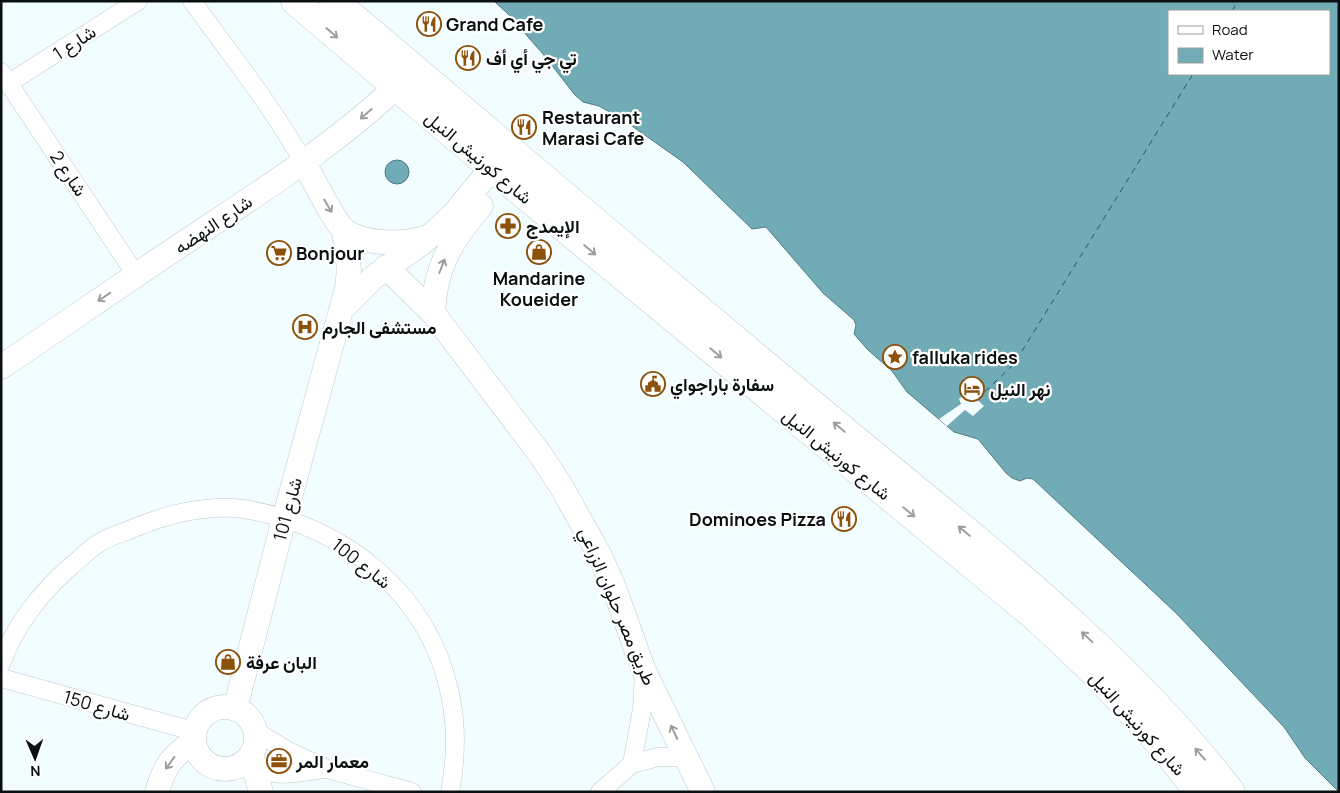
<svg xmlns="http://www.w3.org/2000/svg" width="1340" height="793" font-family="Manrope,Vazirmatn,sans-serif">
<style>
.water{fill:#71abb6;stroke:#527c84;fill-rule:evenodd}
.pier{fill:#f1fdff}
.lines{fill:none;stroke-linecap:round;stroke-linejoin:round}
.ferry{stroke:#11626e;stroke-width:1;stroke-dasharray:6 5;stroke-linecap:butt}
.street-casing{stroke:#bccacd;stroke-width:19}
.secondary-casing{stroke:#bccacd;stroke-width:25}
.highway-casing{stroke:#bccacd;stroke-width:29}
.street{stroke:#fff;stroke-width:18}
.secondary{stroke:#fff;stroke-width:24}
.highway{stroke:#fff;stroke-width:28}
.oneway{stroke:#9d9f9f}
.labels{text-anchor:middle;dominant-baseline:central;stroke-width:4.5;stroke-linejoin:round;paint-order:stroke}
.poi-label{font-size:18px;font-weight:bold;fill:#0a0f10;stroke:#fff;text-anchor:start}
.street-label{font-size:18px;fill:#0a0f10;stroke:#fff}
</style>
<rect width="100%" height="100%" fill="#f1fdff"/>
<g class="water">
<path d="M494 1H1339V792L1305 758 1284 727 1176 613 1033 479 1027 478 1020 481 1012 478 1006 473 978 439 954 432 907 392 892 371 868 350 854 334 856 325 854 320 823 293 766 227 752 229 683 162 622 119 599 106 583 102 575 95 543 54 508 14ZM1169 11H1329V74H1169Z"/>
<circle cx="397" cy="172" r="12"/>
</g>
<polygon class="pier" points="968,391 984,406 973,416 965,410 947,426 939,419 961,404 959,399"/>
<g class="lines">
<g class="ferry">
<polyline points="1232,11 1238,1"/>
<polyline points="977,399 1014,364 1193,74"/>
</g>
<defs>
<g id="street">
<path d="M192 1C231 55 272 106 304 163"/>
<polyline points="1,72 136,275"/>
<polyline points="9,83 138,1"/>
<path d="M1 664C14 627 40 593 70 567 80 559 89 549 99 543 109 536 123 533 134 528 167 514 208 504 244 509 343 525 429 593 450 694 457 726 456 760 450 792"/>
<polyline points="1,678 193,731"/>
<polyline points="255,731 290,752 327,769 412,792"/>
<path d="M250 758C256 763 262 769 270 772 284 777 311 770 326 769"/>
<polyline points="632,764 642,709 644,674"/>
<polyline points="600,792 632,764 658,757 685,757"/>
</g>
<g id="secondary">
<path d="M304 163C313 178 333 220 344 230 364 245 404 245 427 237"/>
<polyline points="386,267 433,313 540,454 561,486 599,554 613,585 644,671 703,792"/>
<polyline points="343,308 374,277 422,243 438,229 454,214 503,154"/>
<path d="M433 313C435 267 451 240 481 206"/>
<path d="M1 367C65 324 128 280 193 237 269 186 344 139 410 74"/>
<circle cx="225" cy="738" r="31"/>
<polyline points="235,709 284,519 347,288 349,269 344,230"/>
<polyline points="246,761 256,774 261,792"/>
<path d="M157 792C164 768 171 756 193 742"/>
</g>
<g id="highway">
<path d="M295 1 504 178 1034 616C1094 670 1150 727 1198 792"/>
<path d="M334 1C497 138 658 276 822 412 964 531 1117 644 1231 792"/>
</g>
</defs>
<use href="#street" class="street-casing"/>
<use href="#secondary" class="secondary-casing"/>
<use href="#highway" class="highway-casing"/>
<use href="#street" class="street"/>
<use href="#secondary" class="secondary"/>
<use href="#highway" class="highway"/>
</g>
<defs><path id="oneway-shaft" d="M-6 0H5M1.5-3L5.5 0L1.5 3" fill="none" stroke-width="1.6" stroke-linecap="round" stroke-linejoin="round" transform="scale(1.25)"/></defs>
<g class="oneway">
<use href="#oneway-shaft" transform="translate(332 33) rotate(41)"/>
<use href="#oneway-shaft" transform="translate(366 114) rotate(139)"/>
<use href="#oneway-shaft" transform="translate(328 206) rotate(60)"/>
<use href="#oneway-shaft" transform="translate(590 250) rotate(40)"/>
<use href="#oneway-shaft" transform="translate(442 266) rotate(-69)"/>
<use href="#oneway-shaft" transform="translate(104 297) rotate(146)"/>
<use href="#oneway-shaft" transform="translate(716 353) rotate(40)"/>
<use href="#oneway-shaft" transform="translate(839 427) rotate(-140)"/>
<use href="#oneway-shaft" transform="translate(909 512) rotate(39)"/>
<use href="#oneway-shaft" transform="translate(964 531) rotate(-140)"/>
<use href="#oneway-shaft" transform="translate(1087 637) rotate(-137)"/>
<use href="#oneway-shaft" transform="translate(674 732) rotate(-115)"/>
<use href="#oneway-shaft" transform="translate(1200 754) rotate(-131)"/>
<use href="#oneway-shaft" transform="translate(170 763) rotate(126)"/>
</g>
<defs>
<symbol id="restaurant-ring" viewBox="-11 -11 22 22"><circle r="9.5" fill="#fff" stroke="#8c520c" stroke-width="1.5"/><path d="M-5-6h1v4h1v-4h1v4h1v-4h1v5L-1.5 .5V6h-2V.5L-5-1ZM5-6V6H3V1.5H1.5Q1.5-4 5-6Z" fill="#8c520c"/></symbol>
<symbol id="pharmacy-ring" viewBox="-11 -11 22 22"><circle r="9.5" fill="#fff" stroke="#8c520c" stroke-width="1.5"/><path d="M-2-6h4v4h4v4h-4v4h-4v-4h-4v-4h4Z" fill="#8c520c"/></symbol>
<symbol id="shop-ring" viewBox="-11 -11 22 22"><circle r="9.5" fill="#fff" stroke="#8c520c" stroke-width="1.5"/><path d="M-5-2.5h2.3a2.7 3.5 0 0 1 5.4 0H5L5.5 6h-11ZM-1.5-2.5h3a1.5 2.3 0 0 0-3 0Z" fill="#8c520c"/></symbol>
<symbol id="supermarket-ring" viewBox="-11 -11 22 22"><circle r="9.5" fill="#fff" stroke="#8c520c" stroke-width="1.5"/><path d="M-6-5.5h2.5l.6 2H6L4.5 2H-2.5L-4.4-4H-6ZM-1.5 3.2a1.3 1.3 0 1 0 .1 0ZM3 3.2a1.3 1.3 0 1 0 .1 0Z" fill="#8c520c"/></symbol>
<symbol id="hospital-ring" viewBox="-11 -11 22 22"><circle r="9.5" fill="#fff" stroke="#8c520c" stroke-width="1.5"/><path d="M-5-5h3v3.5h4V-5h3V5h-3V1.5h-4V5h-3Z" fill="#8c520c"/></symbol>
<symbol id="sight-ring" viewBox="-11 -11 22 22"><circle r="9.5" fill="#fff" stroke="#8c520c" stroke-width="1.5"/><path d="M0-6L1.8-2.2L6-1.7L2.9 1.2L3.7 5.4L0 3.3L-3.7 5.4L-2.9 1.2L-6-1.7L-1.8-2.2Z" fill="#8c520c"/></symbol>
<symbol id="civic-ring" viewBox="-11 -11 22 22"><circle r="9.5" fill="#fff" stroke="#8c520c" stroke-width="1.5"/><path d="M-.6-6.5H3V-4.5H.6V-3L4-1V1h2V6H-6V1h2V-1L-.6-3ZM-1.2 2.5V6h2.4V2.5Z" fill="#8c520c"/></symbol>
<symbol id="hotel-ring" viewBox="-11 -11 22 22"><circle r="9.5" fill="#fff" stroke="#8c520c" stroke-width="1.5"/><path d="M-6-4.5h1.5V1H6V5H4.5V3h-9V5H-6ZM-4 0a1.8 1.8 0 1 1 3.6 0ZM.5 0V-2.5h3Q6-2.5 6 0Z" fill="#8c520c"/></symbol>
<symbol id="office-ring" viewBox="-11 -11 22 22"><circle r="9.5" fill="#fff" stroke="#8c520c" stroke-width="1.5"/><path d="M-6-3h4V-5.5h4V-3h4V5H-6ZM-1-4.5V-3h2v-1.5ZM-6 0V1H6V0Z" fill="#8c520c"/></symbol>
</defs>
<g fill-rule="evenodd">
<use href="#restaurant-ring" x="415" y="10" width="28" height="28"/>
<use href="#restaurant-ring" x="454" y="44" width="28" height="28"/>
<use href="#restaurant-ring" x="510" y="113" width="28" height="28"/>
<use href="#pharmacy-ring" x="494" y="212" width="28" height="28"/>
<use href="#shop-ring" x="525" y="238" width="28" height="28"/>
<use href="#supermarket-ring" x="265" y="239" width="28" height="28"/>
<use href="#hospital-ring" x="291" y="313" width="28" height="28"/>
<use href="#sight-ring" x="881" y="343" width="28" height="28"/>
<use href="#civic-ring" x="639" y="370" width="28" height="28"/>
<use href="#hotel-ring" x="958" y="375" width="28" height="28"/>
<use href="#restaurant-ring" x="830" y="505" width="28" height="28"/>
<use href="#shop-ring" x="214" y="648" width="28" height="28"/>
<use href="#office-ring" x="265" y="747" width="28" height="28"/>
</g>
<g class="labels">
<g class="poi-label">
<text x="446" y="24">Grand Cafe</text>
<text x="486" y="58">تي جي أي أف</text>
<text x="542" y="117">Restaurant<tspan x="542" dy="21">Marasi Cafe</tspan></text>
<text x="526" y="226">الإيمدج</text>
<text x="296" y="253">Bonjour</text>
<text x="539" y="278" text-anchor="middle">Mandarine<tspan x="539" dy="21">Koueider</tspan></text>
<text x="322" y="327">مستشفى الجارم</text>
<text x="912" y="357">falluka rides</text>
<text x="670" y="384">سفارة باراجواي</text>
<text x="990" y="389">نهر النيل</text>
<text x="826" y="519" text-anchor="end">Dominoes Pizza</text>
<text x="246" y="662">البان عرفة</text>
<text x="296" y="761">معمار المر</text>
</g>
<g class="street-label">
<text transform="translate(74 42) rotate(-33)">شارع 1</text>
<text transform="translate(479 157) rotate(40)">شارع كورنيش النيل</text>
<text transform="translate(69 173) rotate(56)">شارع 2</text>
<text transform="translate(213 224) rotate(-34)">شارع النهضه</text>
<text transform="translate(837 454) rotate(39)">شارع كورنيش النيل</text>
<text transform="translate(287 509) rotate(-75)">شارع 101</text>
<text transform="translate(362 563) rotate(38)">شارع 100</text>
<text transform="translate(618 606) rotate(67)">طريق مصر حلوان الزراعي</text>
<text transform="translate(97 705) rotate(16)">شارع 150</text>
<text transform="translate(1138 723) rotate(48)">شارع كورنيش النيل</text>
</g>
</g>
<rect width="1340" height="793" fill="none" stroke="#0a0f10" stroke-width="5"/>
<rect x="1168" y="10" width="162" height="65" fill="#ffffff" stroke="#9d9f9f"/>
<rect x="1178" y="26" width="25" height="8" fill="#ffffff" stroke="#9d9f9f"/>
<text x="1212" y="35" font-size="15" fill="#0a0f10">Road</text>
<rect x="1178" y="48" width="25" height="15" fill="#71abb6" stroke="#9d9f9f"/>
<text x="1212" y="60" font-size="15" fill="#0a0f10">Water</text>
<g transform="translate(35 758) rotate(178)" stroke="#ffffff" stroke-width="4" paint-order="stroke">
<path d="M0-4L9 19L0 12L-9 19Z" fill="#0a0f10"/>
<text y="-8" font-size="14" font-weight="bold" text-anchor="middle" fill="#0a0f10">N</text>
</g>
</svg>
